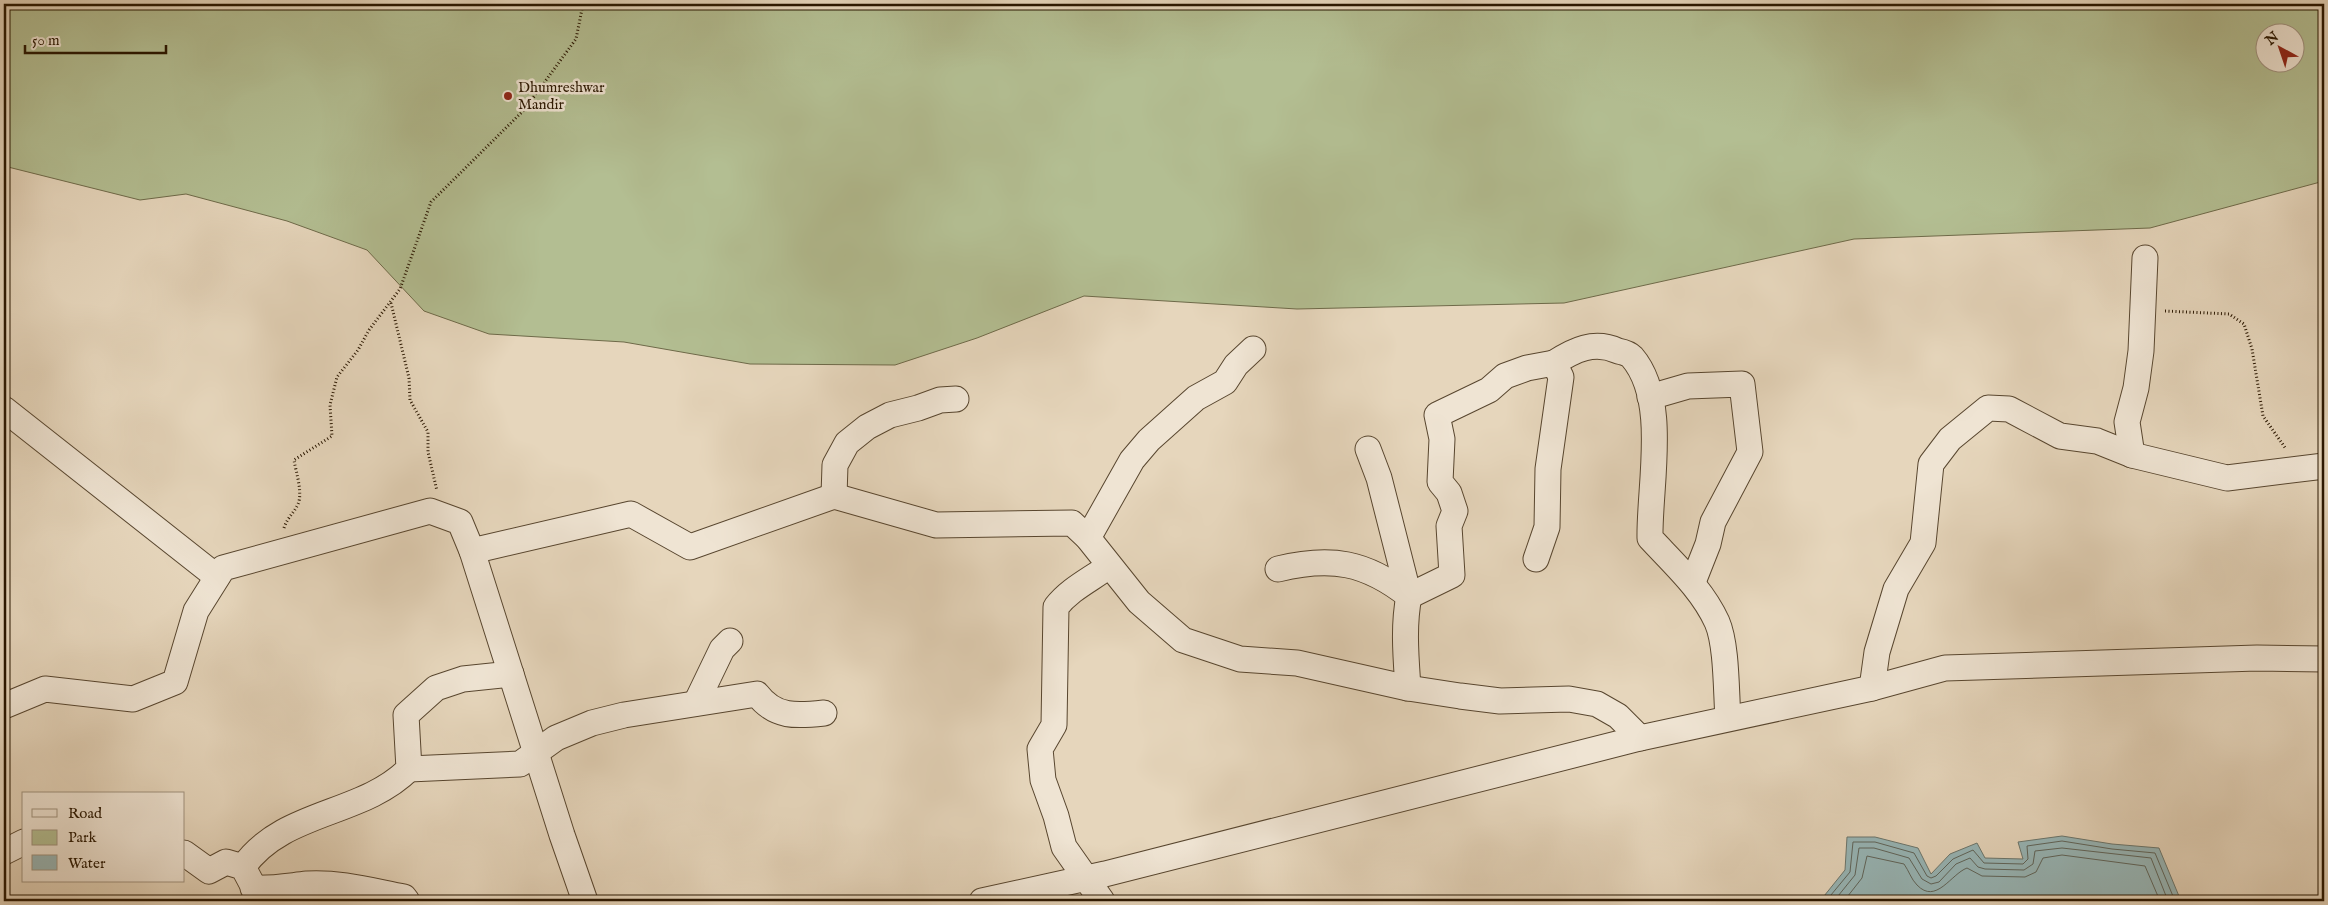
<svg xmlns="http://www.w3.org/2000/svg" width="2328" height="905" font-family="'IM FELL English',serif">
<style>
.green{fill:#b3be92;stroke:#6e6a49;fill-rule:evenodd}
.water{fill:#98b7b8;stroke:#6c776e}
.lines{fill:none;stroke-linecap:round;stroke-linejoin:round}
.shore{stroke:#60665c;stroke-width:1}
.minor-casing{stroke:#58462f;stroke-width:27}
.path{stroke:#291600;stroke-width:3;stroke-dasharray:1 2.5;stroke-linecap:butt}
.minor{stroke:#efe4d3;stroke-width:25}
.poi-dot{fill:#8f2418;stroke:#efe4d3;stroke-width:2}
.labels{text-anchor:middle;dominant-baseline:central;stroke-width:5;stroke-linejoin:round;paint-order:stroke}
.poi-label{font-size:15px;fill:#291600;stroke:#efe4d3;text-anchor:start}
</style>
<rect width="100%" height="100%" fill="#e6d6bc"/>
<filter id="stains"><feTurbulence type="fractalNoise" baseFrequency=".004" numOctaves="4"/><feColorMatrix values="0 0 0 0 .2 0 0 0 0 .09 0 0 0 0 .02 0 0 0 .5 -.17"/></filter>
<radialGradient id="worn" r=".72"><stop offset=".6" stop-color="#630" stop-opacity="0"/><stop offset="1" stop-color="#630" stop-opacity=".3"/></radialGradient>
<path class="green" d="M4 4H2324V181L2150 228 1854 239 1564 303 1297 309 1084 296 977 338 895 365 750 364 624 342 489 334 424 311 367 250 287 221 186 194 140 200 4 166ZM2266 32H2296V62H2266Z"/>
<polygon class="water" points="2062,836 2112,844 2159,848 2181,901 1820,901 1845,870 1847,837 1875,837 1918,848 1931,874 1950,854 1977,843 1985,858 2023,859 2018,842"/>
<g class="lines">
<g class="shore">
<polyline points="1826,901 1850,872 1853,842 1875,842 1914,853 1927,876 1931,878 1936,876 1953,859 1973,850 1984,863 2023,864 2028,859 2027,846 2062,841 2112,849 2155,853 2175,901"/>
<polyline points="1834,901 1855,875 1859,848 1874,848 1909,858 1922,879 1931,884 1939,882 1956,864 1970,858 1978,867 1985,869 2024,870 2033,864 2035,851 2062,848 2151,858 2168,901"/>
<path d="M1844 901 1862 878 1867 856 1904 864C1909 871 1911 879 1917 885 1936 905 1951 874 1967 868L1982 876 2025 877 2036 872 2043 858 2062 855 2145 866 2160 901"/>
</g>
<defs>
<g id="minor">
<polyline points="2145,258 2141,351 2136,388 2127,422 2132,455 2227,478 2324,466"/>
<path d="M1554 363C1574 350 1594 340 1618 351 1623 352 1629 354 1632 357 1669 400 1649 485 1650 538 1674 564 1702 589 1717 622 1727 645 1726 692 1728 718"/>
<polyline points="1650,397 1688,386 1742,384 1750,452 1713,522 1708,544 1693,582"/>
<polyline points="4,409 217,577"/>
<path d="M1368 449 1379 478 1409 596C1403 626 1406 658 1408 688"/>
<polyline points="834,496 835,465 847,443 867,427 890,415 918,408 940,400 956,399"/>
<polyline points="1088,538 1132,460 1149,440 1196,398 1225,382 1236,365 1253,349"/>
<polyline points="472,551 631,514 690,547 834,496 936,525 1072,523 1088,538 1139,602 1183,640 1240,659 1297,663 1408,688 1460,696 1500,701 1569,699 1597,704 1618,716 1640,738"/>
<path d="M1278 569C1331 556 1366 562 1409 596L1452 575 1449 526 1455 511 1449 493 1440 482 1442 439 1437 415 1489 390 1505 376 1527 368 1554 363 1561 377 1548 469 1547 527 1536 559"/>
<polyline points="1872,688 1877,652 1896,589 1923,543 1931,464 1950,439 1988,408 2009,409 2060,436 2097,441 2132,455"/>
<polyline points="696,703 722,649 730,641"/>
<polyline points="4,706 45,689 133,699 175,682 196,611 223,568 430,511 460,522 472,551 562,835 585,901"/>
<path d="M409 769 520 764 556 738 592 723 624 715 757 694C775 718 797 716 824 713"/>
<polyline points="4,852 24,842"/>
<polyline points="184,853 209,871 226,862 243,867 251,882"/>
<path d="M243 867C283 810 362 816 409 769L406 715 436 688 463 679 511 674"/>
<path d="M253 888C272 889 288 886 307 884 340 882 372 891 404 897L407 901"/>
<polyline points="982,901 1105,874 1640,738 1872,688 1945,668 2257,658 2324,659"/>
<path d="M1102 901 1064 847 1056 816 1043 780 1040 749 1054 725 1056 607C1070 589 1090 580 1109 566"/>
</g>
</defs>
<use href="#minor" class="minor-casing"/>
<g class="path">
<polyline points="391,303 409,378 410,400 428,432 428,452 437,491"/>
<polyline points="2165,311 2229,314 2244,324 2252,349 2263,416 2286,449"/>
<path d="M284 528C287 518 294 513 298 504 303 493 296 472 294 460L332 436 330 405 337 377 358 350 369 330 400 289 431 202 525 109 576 39 583 4"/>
</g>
<use href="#minor" class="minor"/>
</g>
<circle class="poi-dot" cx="508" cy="96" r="5"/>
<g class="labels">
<g class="poi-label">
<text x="518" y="87">Dhumreshwar<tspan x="518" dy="17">Mandir</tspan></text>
</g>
</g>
<rect width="2328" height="905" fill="none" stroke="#e6d6bc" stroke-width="20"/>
<rect x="5" y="5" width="2318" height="895" fill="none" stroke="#291600" stroke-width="2.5"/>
<rect x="10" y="10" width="2308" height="885" fill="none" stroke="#291600"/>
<rect x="22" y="792" width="162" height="90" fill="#efe4d3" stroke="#a0927f"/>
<rect x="32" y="809" width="25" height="8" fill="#efe4d3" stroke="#a0927f"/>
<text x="68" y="818" font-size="15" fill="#291600">Road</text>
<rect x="32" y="830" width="25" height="15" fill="#b3be92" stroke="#a0927f"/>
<text x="68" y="842" font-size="15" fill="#291600">Park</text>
<rect x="32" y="855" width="25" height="15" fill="#98b7b8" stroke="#a0927f"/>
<text x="68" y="868" font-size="15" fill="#291600">Water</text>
<g transform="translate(2280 48) rotate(320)"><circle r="24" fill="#efe4d3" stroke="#a0927f"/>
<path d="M0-4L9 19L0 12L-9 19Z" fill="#8f2418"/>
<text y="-8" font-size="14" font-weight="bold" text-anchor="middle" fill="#291600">N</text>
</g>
<path d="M25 45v8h141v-8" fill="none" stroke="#291600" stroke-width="2.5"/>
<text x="32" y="45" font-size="15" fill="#291600" stroke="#efe4d3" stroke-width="4" paint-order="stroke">50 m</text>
<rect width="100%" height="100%" filter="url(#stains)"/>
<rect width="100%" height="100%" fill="url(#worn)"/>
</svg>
